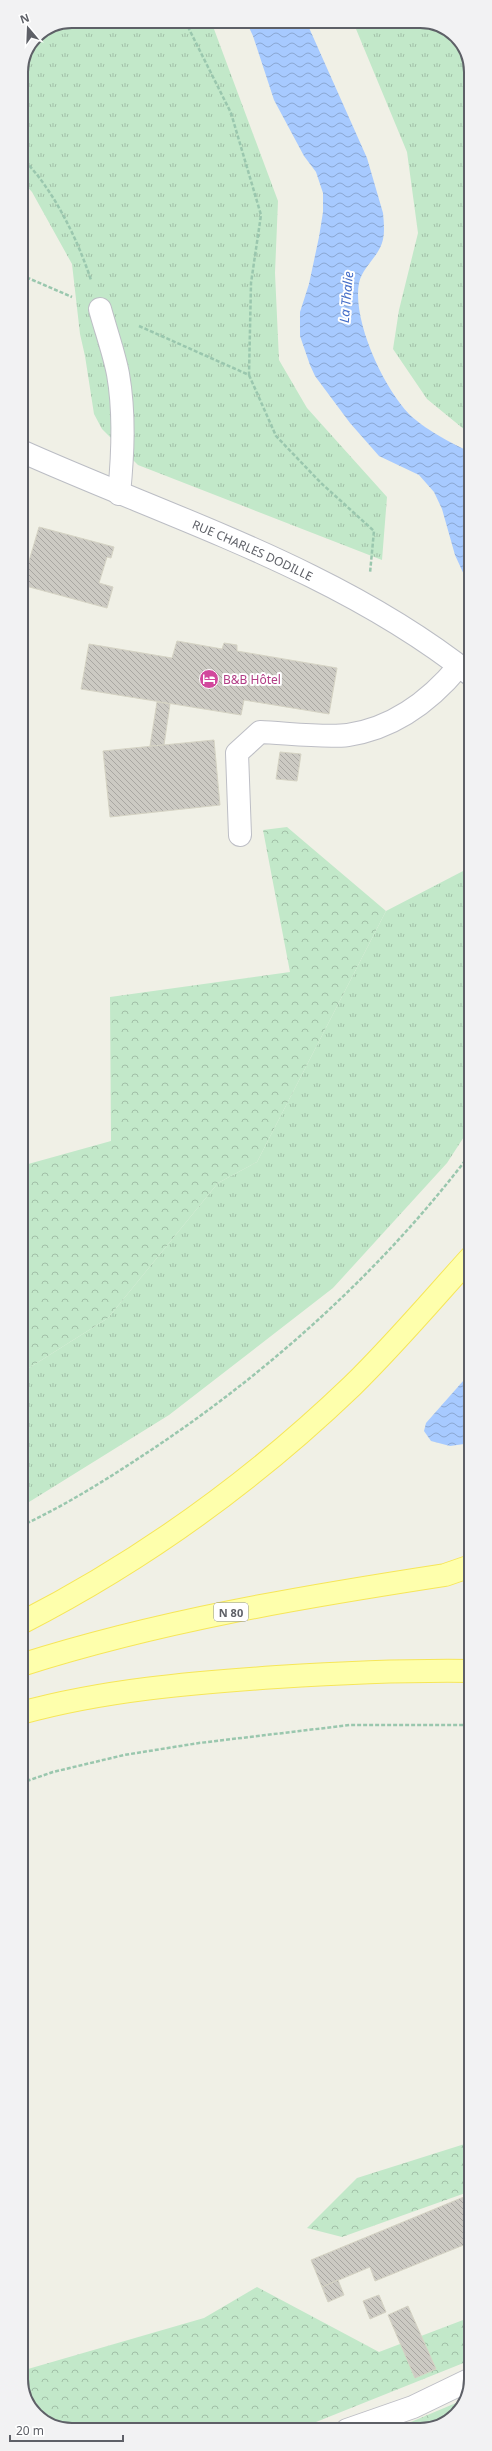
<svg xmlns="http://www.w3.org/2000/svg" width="492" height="2451" font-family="'Noto Sans',sans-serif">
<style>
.grass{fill:url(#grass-tufts)}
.forest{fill:url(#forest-crowns)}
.water{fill:url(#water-waves)}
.building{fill:url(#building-back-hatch);stroke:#d5d3c4}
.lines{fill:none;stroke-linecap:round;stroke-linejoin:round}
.service-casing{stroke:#bdbec5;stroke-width:24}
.minor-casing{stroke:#bdbec5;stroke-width:24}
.secondary-casing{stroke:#bbbdc4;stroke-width:24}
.primary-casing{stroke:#f6e659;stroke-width:24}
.path{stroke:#9ac7ae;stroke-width:2.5;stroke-dasharray:4 2;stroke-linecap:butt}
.service{stroke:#fff;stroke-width:22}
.minor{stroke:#fff;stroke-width:22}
.secondary{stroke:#fff;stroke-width:22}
.primary{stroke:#feffac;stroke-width:22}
.labels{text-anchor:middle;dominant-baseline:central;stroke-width:4;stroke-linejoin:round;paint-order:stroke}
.shield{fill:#fff;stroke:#8e9095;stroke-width:1}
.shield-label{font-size:11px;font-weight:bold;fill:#5e6067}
.street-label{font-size:12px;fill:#5e6067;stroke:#fff}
.hotel-label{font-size:12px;fill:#b23c85;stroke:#fff;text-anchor:start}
.water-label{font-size:13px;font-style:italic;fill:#456ec8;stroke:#fff}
.rim{fill:none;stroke:#5e6067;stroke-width:2}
</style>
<defs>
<pattern id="grass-tufts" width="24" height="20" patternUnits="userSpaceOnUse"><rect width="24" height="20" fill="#c2e8c9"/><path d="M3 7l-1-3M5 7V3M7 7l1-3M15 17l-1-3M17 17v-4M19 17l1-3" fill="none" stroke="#a1bfa7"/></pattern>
<pattern id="forest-crowns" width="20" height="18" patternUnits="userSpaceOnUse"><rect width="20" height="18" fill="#c2e8c9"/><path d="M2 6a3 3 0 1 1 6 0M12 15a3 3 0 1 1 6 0" fill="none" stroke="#a1bfa7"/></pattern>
<pattern id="water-waves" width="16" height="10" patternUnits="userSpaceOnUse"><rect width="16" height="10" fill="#a7caff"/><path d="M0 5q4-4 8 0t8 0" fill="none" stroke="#8ba7d2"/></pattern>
<pattern id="building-back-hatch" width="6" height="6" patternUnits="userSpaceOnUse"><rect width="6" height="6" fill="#cccac3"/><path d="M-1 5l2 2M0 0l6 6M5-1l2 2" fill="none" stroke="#a9a7a2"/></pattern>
</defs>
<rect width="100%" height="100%" fill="#f0f0e6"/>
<g class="grass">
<polygon points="72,21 211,21 278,201 275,273 279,360 307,408 387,497 382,560 138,465 102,429 94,414 85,356 80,334 72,264 32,192 21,180 21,71 36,36"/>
<polygon points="350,21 427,21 456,36 471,65 471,435 427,399 393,349 399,310 418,233 407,152 356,29"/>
<polygon points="465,870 471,873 471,1126 447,1163 333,1288 169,1415 21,1507 21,1373 108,1318 218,1183 257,1162 386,911"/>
</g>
<g class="forest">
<polygon points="287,827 386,911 257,1162 218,1183 108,1318 21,1373 21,1166 111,1141 110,997 290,972 263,830"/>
<polygon points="471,2142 471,2191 342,2237 307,2228 357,2178"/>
<polygon points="257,2287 379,2352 471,2317 471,2360 296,2430 65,2430 36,2415 21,2386 21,2371 204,2318"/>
<polygon points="463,2400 458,2413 427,2430 392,2430"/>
</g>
<g class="water">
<path d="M246 21H306L367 158 383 213C384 223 385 234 382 243 377 258 362 268 359 283 352 320 383 387 409 414 423 428 452 444 471 452V590L455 555 442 509 434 492 419 475 379 456 350 423 315 376 310 365 300 336V312L309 284 319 237 323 212V193L316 172 304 156 274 100 253 36Z"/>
<polygon points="471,1372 471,1443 450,1446 431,1441 424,1431 426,1423"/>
</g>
<g class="building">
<polygon points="39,527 114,547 111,558 107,557 99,583 113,587 107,608 22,585"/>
<polygon points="177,641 222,649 224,643 237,645 237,651 337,668 329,714 244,700 241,715 81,689 89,644 172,658"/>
<polygon points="157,702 170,704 164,745 150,746"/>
<polygon points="214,740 220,805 110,817 103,751"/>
<polygon points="280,752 301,754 297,781 276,779"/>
<polygon points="471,2194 471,2242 375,2281 370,2267 322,2287 311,2260"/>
<polygon points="338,2280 344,2295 328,2302 322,2287"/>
<polygon points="379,2295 386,2312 370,2319 363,2301"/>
<polygon points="408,2306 436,2369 415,2378 388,2315"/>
</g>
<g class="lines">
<defs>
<g id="service">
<path d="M100 309C106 331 114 353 118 374 125 414 123 454 119 494"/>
<path d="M240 835 237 753 260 732C285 733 325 738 348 735 394 728 430 701 459 666"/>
</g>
<polyline id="minor" points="347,2430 413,2407 471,2379"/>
<g id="secondary">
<path id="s1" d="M21 451C173 519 339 570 471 675"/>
</g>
<g id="primary">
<path d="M21 1623C142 1561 254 1480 352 1386 394 1345 432 1300 471 1257"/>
<path d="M21 1665C159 1621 302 1597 445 1575L471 1566"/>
<path d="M21 1713C104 1690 191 1683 277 1677 341 1673 406 1670 471 1671"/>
</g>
</defs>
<use href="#service" class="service-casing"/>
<use href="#minor" class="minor-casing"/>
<use href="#secondary" class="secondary-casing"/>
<use href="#primary" class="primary-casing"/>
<g class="path">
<path d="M21 157C53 188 77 238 91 280"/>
<polyline points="21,275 72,297"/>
<polyline points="139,326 249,375 251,283 261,215 231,113 185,21"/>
<polyline points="249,375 276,436 321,483 374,531 370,573"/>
<path d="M21 1526C62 1507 101 1483 139 1458 265 1376 380 1273 471 1153"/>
<polyline points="21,1783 53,1772 124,1755 199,1743 350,1725 471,1725"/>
</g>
<use href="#service" class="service"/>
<use href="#minor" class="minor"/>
<use href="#secondary" class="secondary"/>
<use href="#primary" class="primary"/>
</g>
<defs>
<symbol id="hotel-disc" viewBox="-11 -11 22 22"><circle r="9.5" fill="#d1479c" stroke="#fff"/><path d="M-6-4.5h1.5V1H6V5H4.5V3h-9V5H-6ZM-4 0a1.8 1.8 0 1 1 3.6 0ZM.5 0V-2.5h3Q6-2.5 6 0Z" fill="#fff"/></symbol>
</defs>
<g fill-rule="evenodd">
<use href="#hotel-disc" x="198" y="668" width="22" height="22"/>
</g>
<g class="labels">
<rect class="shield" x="214" y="1603" width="34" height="18" rx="3"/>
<g class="shield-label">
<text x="231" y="1612">N 80</text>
</g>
<g class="street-label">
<text stroke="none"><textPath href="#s1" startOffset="252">RUE CHARLES DODILLE</textPath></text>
</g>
<g class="hotel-label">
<text x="223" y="679">B&amp;B Hôtel</text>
</g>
<g class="water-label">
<text transform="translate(346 297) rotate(-85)">La Thalie</text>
</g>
</g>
<path d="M0 0H492V2451H0ZM72 28H420A44 44 0 0 1 464 72V2379A44 44 0 0 1 420 2423H72A44 44 0 0 1 28 2379V72A44 44 0 0 1 72 28Z" fill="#f2f2f3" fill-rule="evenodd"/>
<path class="rim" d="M72 28H420A44 44 0 0 1 464 72V2379A44 44 0 0 1 420 2423H72A44 44 0 0 1 28 2379V72A44 44 0 0 1 72 28Z"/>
<g transform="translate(28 28) rotate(341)" stroke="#ffffff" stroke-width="3" paint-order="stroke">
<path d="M0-3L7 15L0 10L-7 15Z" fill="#5e6067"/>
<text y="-6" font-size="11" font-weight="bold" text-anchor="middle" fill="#5e6067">N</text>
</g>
<path d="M10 2435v6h113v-6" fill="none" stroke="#5e6067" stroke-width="2"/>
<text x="16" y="2435" font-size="12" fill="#5e6067" stroke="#ffffff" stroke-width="3" paint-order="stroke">20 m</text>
</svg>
